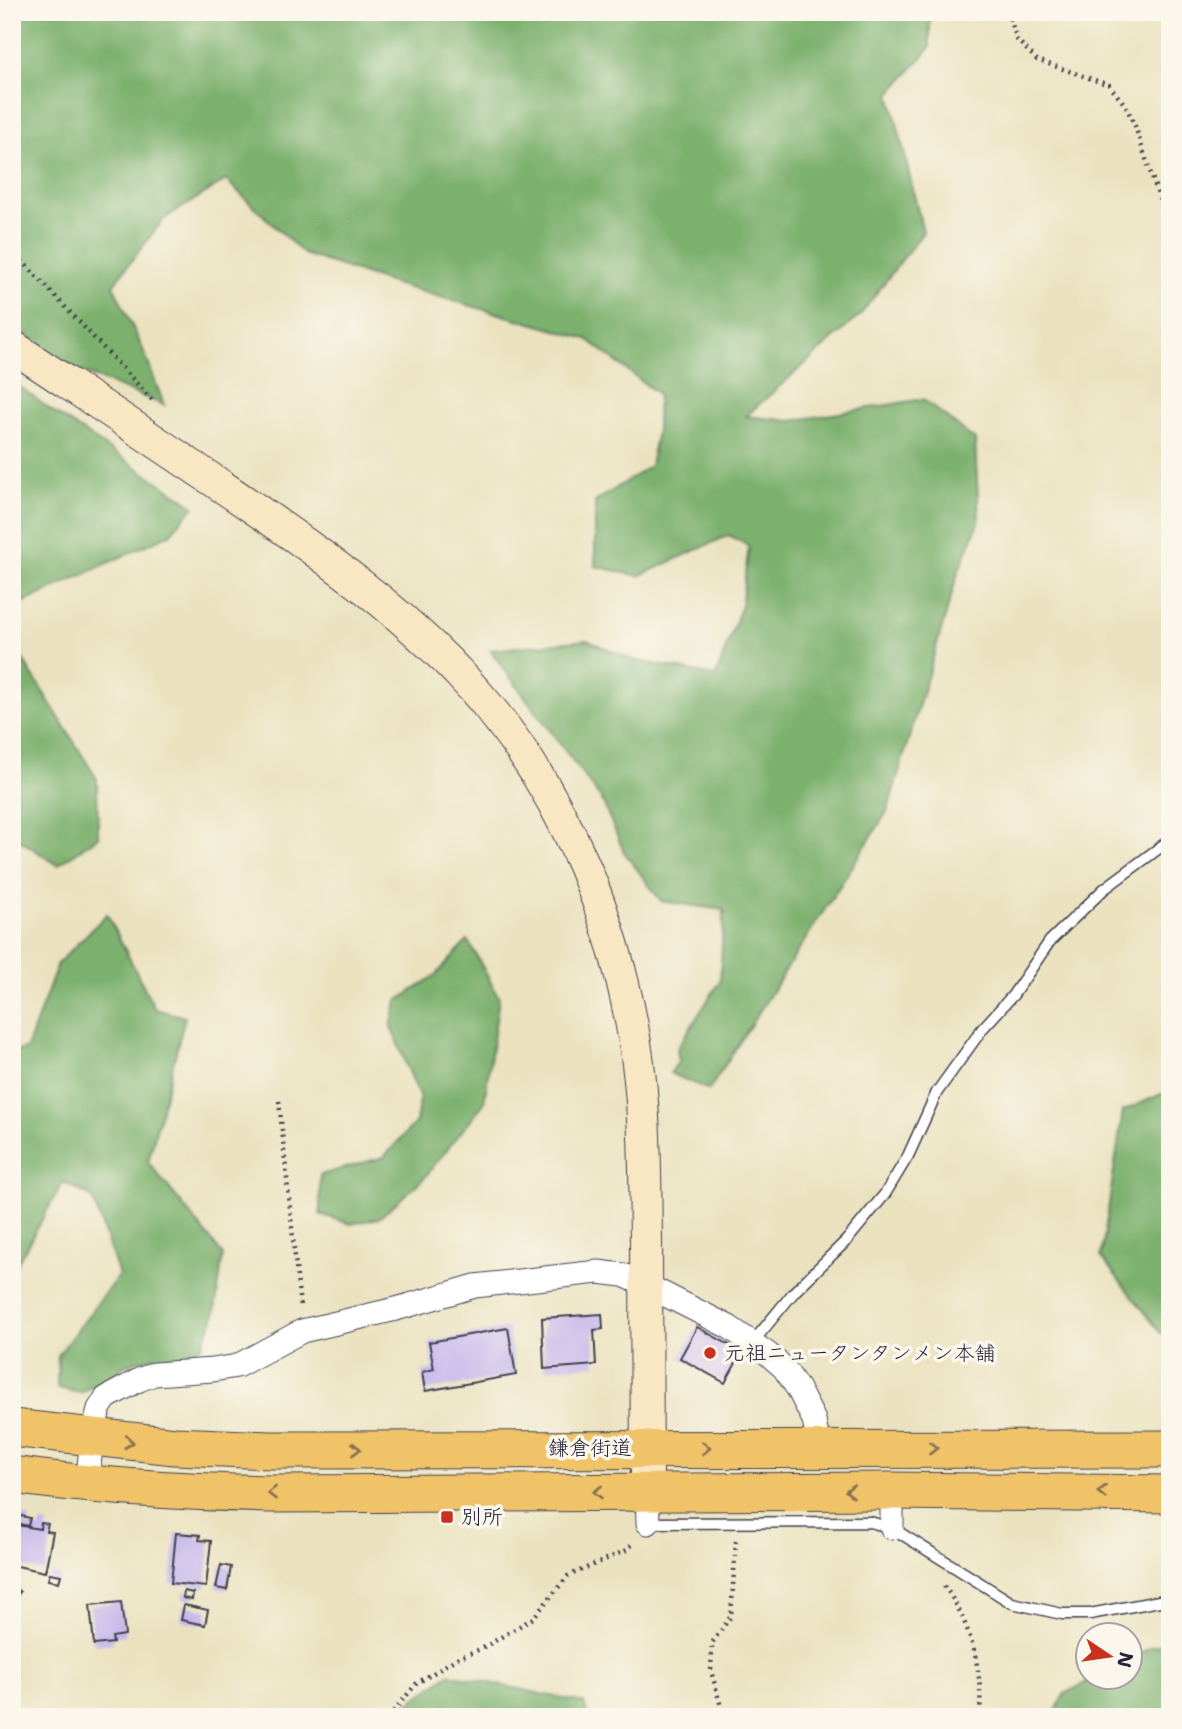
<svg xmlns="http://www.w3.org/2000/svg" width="1182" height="1729" font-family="'Shantell Sans','Klee One',sans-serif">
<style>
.forest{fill:#7bb06d;stroke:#4e6954;stroke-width:2}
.building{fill:#c3b4eb}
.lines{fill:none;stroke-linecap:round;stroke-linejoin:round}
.lane-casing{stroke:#403f4f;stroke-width:13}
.street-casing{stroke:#403f4f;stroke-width:25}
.secondary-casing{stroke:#403f4f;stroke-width:34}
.primary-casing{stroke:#403f4f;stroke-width:39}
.path{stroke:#403f4f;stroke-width:4.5;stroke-dasharray:2 5;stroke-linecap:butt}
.lane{stroke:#fff;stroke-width:10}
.street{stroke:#fff;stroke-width:23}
.secondary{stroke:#f9e7c3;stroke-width:32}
.primary{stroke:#f0c369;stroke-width:37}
.oneway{stroke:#897252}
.poi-dot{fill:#c8321e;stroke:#fbf7ec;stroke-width:2.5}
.labels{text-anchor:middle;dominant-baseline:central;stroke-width:7;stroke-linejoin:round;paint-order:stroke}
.poi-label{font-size:21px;fill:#22223b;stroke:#fbf7ec;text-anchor:start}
.street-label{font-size:21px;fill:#22223b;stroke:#fbf7ec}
</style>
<rect width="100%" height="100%" fill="#fbf7ec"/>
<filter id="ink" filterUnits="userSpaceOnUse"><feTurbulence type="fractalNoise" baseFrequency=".0143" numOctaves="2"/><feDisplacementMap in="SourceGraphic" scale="14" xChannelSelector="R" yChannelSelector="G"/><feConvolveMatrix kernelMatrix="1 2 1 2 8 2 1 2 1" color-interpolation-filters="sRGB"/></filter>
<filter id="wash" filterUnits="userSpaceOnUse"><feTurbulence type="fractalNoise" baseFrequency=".00686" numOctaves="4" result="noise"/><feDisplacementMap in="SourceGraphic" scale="28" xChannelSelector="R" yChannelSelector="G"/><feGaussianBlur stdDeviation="1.57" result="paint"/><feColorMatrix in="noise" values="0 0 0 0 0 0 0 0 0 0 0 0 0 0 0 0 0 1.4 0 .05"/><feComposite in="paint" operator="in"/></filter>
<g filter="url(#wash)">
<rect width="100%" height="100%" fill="#eae2bf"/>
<g class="forest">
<polygon points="12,12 930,12 930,48 890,94 923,232 860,315 746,416 791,421 923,399 975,440 979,522 959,570 887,812 709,1090 670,1073 679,1061 677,1049 720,981 724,910 661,901 624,852 602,800 490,650 587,640 633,660 716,676 741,607 749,546 729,535 639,576 595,566 595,502 650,466 657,431 658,394 587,339 395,284 304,254 226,180 164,219 113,285 144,352 164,405 59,363 12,322"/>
<polygon points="12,381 52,411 194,506 170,534 12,608"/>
<polygon points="12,642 97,779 98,837 58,865 12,835"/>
<polygon points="107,914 155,1009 185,1017 148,1162 223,1255 214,1318 202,1345 185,1357 155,1357 130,1363 81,1393 57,1388 58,1355 119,1275 92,1197 63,1182 12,1273 12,1053 27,1048 58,963"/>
<polygon points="468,940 499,998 484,1103 424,1178 379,1218 351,1224 320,1214 320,1175 384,1157 416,1122 420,1098 391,1027 397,1001 436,975"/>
<polygon points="1170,1090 1170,1336 1161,1333 1101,1257 1123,1111"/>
<polygon points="1170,1642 1170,1717 1053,1717 1064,1694 1097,1677 1130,1676 1130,1659 1151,1647"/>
<polygon points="449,1674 584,1703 588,1717 391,1717"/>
</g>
<g id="blocks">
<g class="building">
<polygon points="602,1314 603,1329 594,1330 596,1365 544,1369 542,1318"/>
<polygon points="697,1327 742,1352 725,1383 680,1358"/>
<polygon points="508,1328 516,1375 425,1391 422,1372 434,1369 429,1342"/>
<polygon points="12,1514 30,1518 28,1526 15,1523 12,1529"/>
<polygon points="41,1523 48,1524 46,1531 53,1532 45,1572 12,1565 12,1543 17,1525 40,1529"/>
<polygon points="176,1533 200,1535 199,1540 211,1541 206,1587 171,1583"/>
<polygon points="221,1565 231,1567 227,1590 216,1588"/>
<polygon points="50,1573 61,1575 59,1582 48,1580"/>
<polygon points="12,1586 20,1592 12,1602"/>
<polygon points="184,1591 193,1593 192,1600 183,1598"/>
<polygon points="121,1602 125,1635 112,1637 113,1643 94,1645 90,1605"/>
<polygon points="184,1605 208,1610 205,1625 181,1620"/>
</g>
</g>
</g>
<g filter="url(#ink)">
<use href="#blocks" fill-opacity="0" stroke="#403f4f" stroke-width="2"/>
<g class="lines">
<defs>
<g id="lane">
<polyline points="753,1342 794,1292 847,1240 885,1194 908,1156 937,1092 983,1028 1013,995 1050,941 1104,889 1170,840"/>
<polyline points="648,1523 870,1522 892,1528 1012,1603 1062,1614 1090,1614 1170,1599"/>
</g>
<g id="street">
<polyline points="87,1485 92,1438 99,1409 106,1398 139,1380 154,1374 213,1370 237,1366 302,1331 396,1309 475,1286 598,1272 623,1275 646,1285 729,1327 768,1354 784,1368 798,1389 814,1420 819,1447"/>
<polyline points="892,1491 892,1528"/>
<polyline points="647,1492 648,1523"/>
</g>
<path id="secondary" d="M12 346C81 392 151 438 220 485 316 550 414 616 488 706 567 802 615 921 635 1043 646 1108 645 1176 646 1242 646 1325 647 1408 647 1492"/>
<g id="primary">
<polyline points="12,1428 175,1446 271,1450 1170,1449"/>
<path d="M12 1475C99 1487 185 1492 273 1494L892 1491 1170 1494"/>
</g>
</defs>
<use href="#lane" class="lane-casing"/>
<use href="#street" class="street-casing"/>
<use href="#secondary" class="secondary-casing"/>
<use href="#primary" class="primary-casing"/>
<g class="path">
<polyline points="1008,12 1017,40 1037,60 1109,85 1126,106 1135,126 1170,231"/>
<polyline points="12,250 155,403"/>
<polyline points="279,1101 300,1306"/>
<path d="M944 1586C971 1622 983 1672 980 1717"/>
<polyline points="389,1717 416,1684 457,1658 483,1648 533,1618 568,1576 627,1550 634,1543"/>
<polyline points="724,1717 711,1671 712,1643 731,1616 736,1541"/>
</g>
<use href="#lane" class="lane"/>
<use href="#street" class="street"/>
<use href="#secondary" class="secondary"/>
<use href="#primary" class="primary"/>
</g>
<defs><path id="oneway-chevron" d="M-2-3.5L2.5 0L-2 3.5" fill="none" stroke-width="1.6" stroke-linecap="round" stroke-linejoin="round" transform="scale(1.75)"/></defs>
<g class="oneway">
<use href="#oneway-chevron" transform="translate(129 1442) rotate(6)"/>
<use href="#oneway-chevron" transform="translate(706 1448)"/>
<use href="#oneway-chevron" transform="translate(933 1448)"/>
<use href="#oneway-chevron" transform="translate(356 1449)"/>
<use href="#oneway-chevron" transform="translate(850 1491) rotate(180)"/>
<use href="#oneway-chevron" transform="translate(598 1492) rotate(180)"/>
<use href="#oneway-chevron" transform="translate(1102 1492) rotate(-179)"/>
<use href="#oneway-chevron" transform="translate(272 1493) rotate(-180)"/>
</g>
</g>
<g class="poi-dot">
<circle cx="710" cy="1353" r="7"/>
<rect x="440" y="1510" width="14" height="14" rx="3.5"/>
</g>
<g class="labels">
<g class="poi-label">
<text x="724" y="1353">元祖ニュータンタンメン本舗</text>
<text x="461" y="1517">別所</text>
</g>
<g class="street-label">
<text x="590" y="1448">鎌倉街道</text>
</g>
</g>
<rect width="1182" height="1729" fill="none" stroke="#fbf7ec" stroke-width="42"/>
<g transform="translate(1109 1656) rotate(103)"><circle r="33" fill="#fbf7ec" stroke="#a4a2a5" stroke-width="2"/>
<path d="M0-5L12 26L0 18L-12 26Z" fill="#c8321e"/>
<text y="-10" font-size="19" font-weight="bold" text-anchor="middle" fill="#22223b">N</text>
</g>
</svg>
